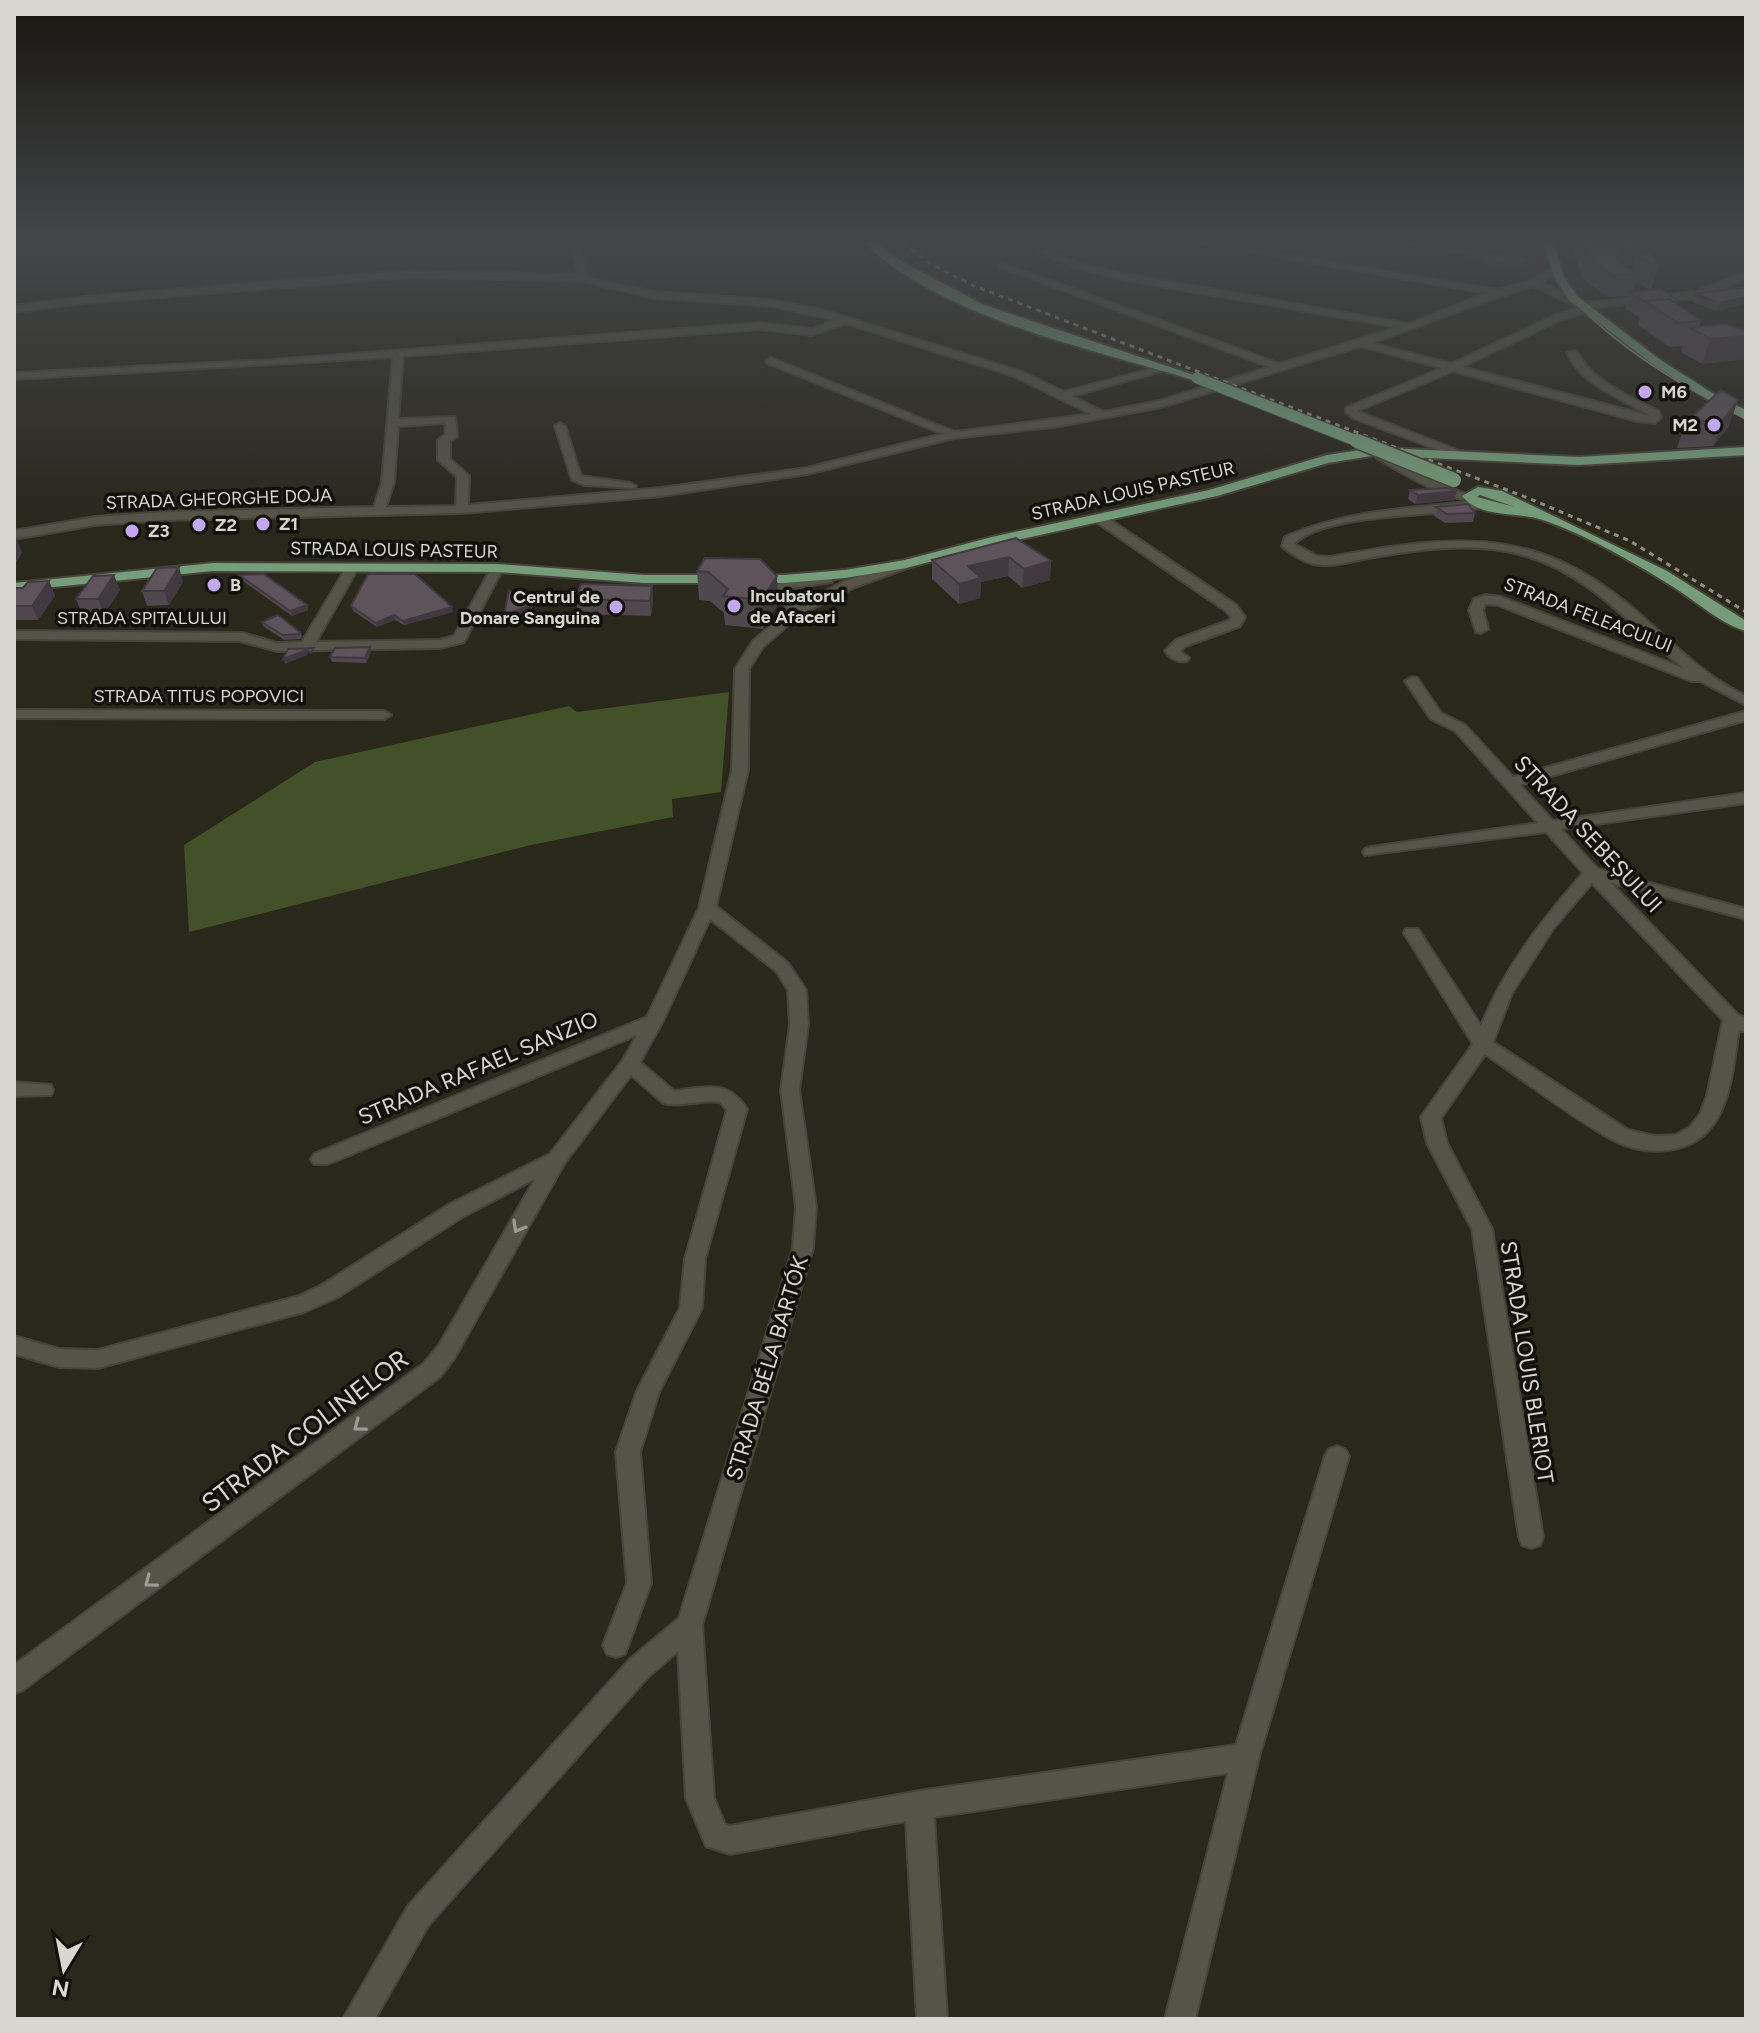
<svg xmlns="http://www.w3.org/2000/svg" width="1760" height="2033" font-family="Figtree,sans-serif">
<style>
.education{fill:#3b2a21}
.green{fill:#435129}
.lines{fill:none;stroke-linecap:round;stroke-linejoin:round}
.minor-casing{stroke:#45443a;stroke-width:4}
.major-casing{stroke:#45443a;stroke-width:4}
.minor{fill:#565447;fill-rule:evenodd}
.major{fill:#759d79;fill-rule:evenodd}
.tram{stroke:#908e84;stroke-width:2}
.rail{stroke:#908e84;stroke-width:3;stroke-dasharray:5 5;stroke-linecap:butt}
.major-bridge-far1-casing{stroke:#45443a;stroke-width:13;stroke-linecap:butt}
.major-bridge-casing{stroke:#45443a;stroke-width:17;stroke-linecap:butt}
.major-bridge-far1{stroke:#759d79;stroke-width:11}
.major-bridge{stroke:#759d79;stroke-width:14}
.wall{fill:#51474e;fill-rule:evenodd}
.shaded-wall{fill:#423940}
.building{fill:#5e525b;stroke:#423940;stroke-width:2}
.oneway{stroke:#9e9c92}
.poi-dot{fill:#c4a7f1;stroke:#11100b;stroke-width:3}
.labels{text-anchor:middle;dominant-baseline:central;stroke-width:7;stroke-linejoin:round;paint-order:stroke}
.far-poi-label{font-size:18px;font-weight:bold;fill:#d8d7cf;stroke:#11100b;text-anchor:start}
.far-street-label{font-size:18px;fill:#d8d7cf;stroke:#11100b}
.street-label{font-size:22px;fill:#d8d7cf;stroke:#11100b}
.near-street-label{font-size:26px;fill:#d8d7cf;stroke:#11100b}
</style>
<rect width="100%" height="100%" fill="#2a271b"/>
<polygon class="education" points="1471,254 1543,263 1551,268 1531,279 1520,277 1512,275 1532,268 1485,264 1486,261 1469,258"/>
<polygon class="green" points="729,692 721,792 672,799 673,817 531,845 189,932 184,845 315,762 569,706 577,712"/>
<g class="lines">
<defs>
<g id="minor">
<path d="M570 238H578L588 277 595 280 654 292 771 300 819 309 1022 372 1064 392 1167 365 1172 368 1072 396 1103 412 1159 401 1270 367 1001 267V263L1280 364 1398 327 1120 279 1070 266 1008 238H1019L1076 262 1120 273 1409 324 1486 293 1170 238H1189L1497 290 1531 281 1556 265 1559 270 1541 283 1584 302H1594L1695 292 1746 272V278L1697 298 1589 308 1588 312 1562 319 1462 367 1650 416C1622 397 1583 387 1567 353L1576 351C1592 381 1628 396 1658 411L1661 417 1655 423 1637 421 1453 371 1357 411 1459 451 1461 453 1455 456 1353 418 1346 412V408L1442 368 1361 346 1161 407 1059 426 954 438 807 474 661 496 462 513 164 520 95 525 14 539V531L95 517 164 512 374 507 382 482 393 357 14 379V373L273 360 760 323 811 329 835 320 771 306 654 298 582 281 410 277 85 303 14 312V306L85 297 410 271 579 275ZM1533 286 1580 308 1556 315 1451 364 1371 343C1426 325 1478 302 1533 286ZM845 323 1014 376 1091 414 955 432 771 358 766 361 767 363 943 434 807 468 661 488 468 505 469 476 450 459V441L457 436 455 417 398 419 403 356 760 329 812 335ZM446 423 445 435 438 440V460L457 477 456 506 386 507 394 482 398 426Z"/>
<polygon points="1370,238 1390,238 1525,260 1521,263"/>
<polygon points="560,423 565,426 581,476 630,483 636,486 634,488 584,485 572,480 555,426"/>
<path d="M1382 454 1422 476 1475 498C1459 508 1395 469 1378 459L1376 457Z"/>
<path d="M1477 501 1483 505 1481 508C1437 517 1325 512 1294 544L1317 556 1330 557C1453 535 1533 523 1635 610 1671 641 1702 675 1746 696V705L1700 681H1691L1498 605 1485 604 1483 610 1488 629 1481 633 1476 632 1469 610 1474 599 1486 595 1501 597 1683 668C1631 626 1587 571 1519 554 1472 542 1421 549 1374 557 1355 560 1333 568 1313 564 1303 561 1289 553 1282 546L1285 537C1346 510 1411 508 1477 501Z"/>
<path d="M1095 515H1103L1236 605 1245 617 1240 626 1186 646 1180 651 1189 658 1187 661C1178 663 1170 658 1165 651L1176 640 1230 620 1231 617 1226 611 1095 521Z"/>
<path d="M906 560 912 564 910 567 855 587 798 616 763 647 749 669 748 770 716 906 788 963 806 990 808 1025 799 1090 816 1207 813 1248 702 1625 714 1798 725 1825 730 1826 919 1791 1236 1745 1325 1456 1329 1449 1337 1446 1345 1449 1349 1456 1259 1757 1195 2019H1165L1228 1773 934 1817 947 2019H917L906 1821 730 1854 706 1846 686 1798 678 1651 648 1677 428 1926 375 2019H343L408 1906 630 1659 679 1618 793 1248 796 1207 781 1090 790 1025 788 990 776 971 710 919 663 1021 640 1062 674 1091C704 1087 728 1079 747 1109L705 1259 702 1308 659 1392 640 1452 651 1583 625 1654 616 1657 607 1654 603 1645 627 1583 616 1452 637 1391 680 1308 685 1259 727 1110 720 1102C701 1099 681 1108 663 1103L631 1075 564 1164 455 1357 440 1377 23 1690 14 1694V1665L424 1363 439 1345 535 1179 464 1216 338 1297 304 1312 98 1368 59 1367 14 1354V1336L59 1349 98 1350 299 1296 322 1285 450 1204 550 1154 623 1060 637 1035 328 1164H314L311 1159 314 1154 647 1017 699 908 732 770 735 669 753 641 789 610 776 598 773 588 788 579 832 576V582L786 589 799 605 845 581Z"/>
<polygon points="352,564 358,568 316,642 440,640 454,636 493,565 503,568 464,642 440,648 277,651 240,641 14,639 14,631 242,633 277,643 302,642 346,568"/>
<path d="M1412 677 1417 678 1441 713 1465 725 1513 777 1746 711V720L1520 785 1553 821 1746 793V803L1561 829 1598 869 1746 909V919L1611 883 1738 1015 1746 1018V1032L1739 1030C1734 1059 1732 1093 1717 1119 1696 1155 1648 1158 1613 1140 1569 1116 1527 1082 1485 1054L1441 1118 1447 1143 1492 1229 1543 1537 1540 1545 1531 1548 1522 1545 1519 1537 1472 1229 1427 1143 1421 1117 1473 1044 1404 933 1406 929H1418L1481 1026C1504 968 1542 920 1583 873L1546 832 1365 855 1363 852 1365 849 1371 847 1538 823 1455 731 1431 719 1405 681ZM1592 883 1723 1020 1707 1096 1700 1114 1690 1127 1676 1135 1655 1136 1628 1130 1493 1042 1512 993 1553 929Z"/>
<polygon points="14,710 384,711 391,715 384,719 14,718"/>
<polygon points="14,1082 51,1085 53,1090 51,1095 14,1096"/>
</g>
<g id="major">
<path d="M859 238H870L904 263 984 305 1203 378 1193 380C1086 347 941 319 859 238Z"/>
<polygon points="1542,238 1552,238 1564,277 1577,296 1659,359 1720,398 1746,410 1746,418 1712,402 1651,363 1569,300 1554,277"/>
<polygon points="1746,447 1746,455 1579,465 1385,456 1379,452 1385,448 1579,457"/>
<polygon points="1367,449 1371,450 1371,456 1328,463 1217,496 994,545 906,568 845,578 784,583 644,583 497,572 213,571 14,591 14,583 213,563 497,564 644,575 784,575 845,570 905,560 992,537 1209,490 1327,455"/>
<path d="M1478 487 1502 491 1667 571 1746 621V631C1723 625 1699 604 1678 590 1637 564 1589 536 1543 520 1517 511 1481 519 1462 496ZM1480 495 1515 507 1477 497Z"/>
</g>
</defs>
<use href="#minor" class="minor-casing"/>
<use href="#major" class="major-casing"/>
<use href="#minor" class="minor"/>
<use href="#major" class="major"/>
<path class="tram" d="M1548 238C1551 252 1552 267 1559 279 1597 339 1685 387 1746 419"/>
<polyline class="rail" points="894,238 934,266 977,287 1528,498 1630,541 1746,612"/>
<defs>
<polyline id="major-bridge-far1" points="1197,378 1362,443"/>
<polyline id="major-bridge" points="1357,441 1454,480"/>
</defs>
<use href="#major-bridge-far1" class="major-bridge-far1-casing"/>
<use href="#major-bridge" class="major-bridge-casing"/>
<use href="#major-bridge-far1" class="major-bridge-far1"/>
<use href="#major-bridge" class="major-bridge"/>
</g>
<g class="wall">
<path d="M1570 238H1646L1648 243 1645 253 1658 267 1651 290 1677 305 1701 321 1699 327 1746 331V359L1702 364 1681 352 1683 346 1670 347 1638 325 1640 318 1625 308 1629 296 1608 297 1582 278ZM1625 265H1633L1631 271 1624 266ZM1636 282 1650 290 1633 292Z"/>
<polygon points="1746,287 1717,311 1692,302 1694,294"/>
<polygon points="1721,390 1729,426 1713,446 1677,448 1686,422"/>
<polygon points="1410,490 1457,491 1454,500 1415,504 1408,499"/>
<polygon points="1436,507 1475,513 1473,522 1445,523 1434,516"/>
<polygon points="1016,538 1051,561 1050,580 1022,588 1008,576 981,582 980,598 959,604 932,579 932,560"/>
<polygon points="705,558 778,604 763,629 725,625 724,613 710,601 699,600 697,571"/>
<polygon points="239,575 307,605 308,610 292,616 240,579"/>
<polygon points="49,581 55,596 38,620 14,620 14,588 23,588"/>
<polygon points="183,582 169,605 147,606 142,591"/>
<polygon points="652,586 653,601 651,616 578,614 576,599"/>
<polygon points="120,590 104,614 82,614 76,599"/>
<polygon points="351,606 453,612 404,625 395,620 377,627 353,611"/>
<polygon points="262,622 300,632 302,637 300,639 284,640 263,626"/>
<polygon points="370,647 371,652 366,663 332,662 330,657"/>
</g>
<g class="shaded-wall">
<polygon points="1648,243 1643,260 1635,255 1633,265 1625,265 1612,275 1615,256 1632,245"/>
<polygon points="1746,297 1746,304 1717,311 1720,303"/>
<polygon points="1746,336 1746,359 1702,364 1710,339"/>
<polygon points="1738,400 1729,426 1713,446 1723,420"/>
<polygon points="1457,491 1454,500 1415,504 1418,495"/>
<polygon points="17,539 22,553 14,566 14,543"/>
<polygon points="1009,557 1008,576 981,582 980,598 959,604 959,584 968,566"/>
<polygon points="1051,561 1050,580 1022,588 1024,569"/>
<polygon points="179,567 183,582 169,605 164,591"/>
<polygon points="114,575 120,590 104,614 98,599"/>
<polygon points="777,576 778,604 763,629 761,600"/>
<polygon points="49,581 55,596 38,620 32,606"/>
<polygon points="652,586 653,601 651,616 650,601"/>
<polygon points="307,605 308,610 292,616 290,611"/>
<polygon points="531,605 532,610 505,620 504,615"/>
<polygon points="452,607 453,612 404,625 403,621"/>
<polygon points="394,615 395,620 377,627 376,623"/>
<polygon points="370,647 371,652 366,663 365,658"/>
<polygon points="307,650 308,655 285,664 283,659"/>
</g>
<g class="building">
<polygon points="1582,238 1646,238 1648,243 1632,245 1615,256 1626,268 1638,274 1614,276 1588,257"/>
<polygon points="1652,251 1658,267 1635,255"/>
<polygon points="1746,287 1746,297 1720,303 1694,294"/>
<polygon points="1660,289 1679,301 1672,301 1669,299 1645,302 1630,292"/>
<polygon points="1669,299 1701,321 1678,323 1645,301"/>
<polygon points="1725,324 1746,331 1746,336 1710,339 1690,328"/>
<polygon points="1721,390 1738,400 1723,420 1686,422"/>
<polygon points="1446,488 1457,491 1418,495 1410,490"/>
<polygon points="1468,504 1475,513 1447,514 1436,507"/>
<polygon points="1016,538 1051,561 1024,569 1009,557 968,566 981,578 959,584 932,560"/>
<polygon points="705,558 760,559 777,576 761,600 723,596 728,589 708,572 697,571"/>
<polygon points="179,567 164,591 142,591 157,568"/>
<polygon points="264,574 307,605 290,611 239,575"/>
<polygon points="368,574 415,574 452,607 403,621 394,615 376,623 351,606"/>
<polygon points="114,575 98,599 76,599 93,576"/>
<polygon points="49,581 32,606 14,606 14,588 23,588 28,582"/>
<polygon points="581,584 652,586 650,601 576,599"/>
<polygon points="509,590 531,605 504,615"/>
<polygon points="278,615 300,632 299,634 283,635 262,622"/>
<polygon points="370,647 365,658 330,657 335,648"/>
<polygon points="314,648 311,653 307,650 283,659 288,649"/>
</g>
<defs><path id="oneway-chevron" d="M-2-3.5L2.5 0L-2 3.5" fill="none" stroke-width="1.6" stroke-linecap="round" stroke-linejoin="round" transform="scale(2)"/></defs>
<g class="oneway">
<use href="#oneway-chevron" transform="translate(518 1227) rotate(120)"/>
<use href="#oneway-chevron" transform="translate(359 1426) rotate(143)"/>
<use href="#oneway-chevron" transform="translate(150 1582) rotate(143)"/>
</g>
<linearGradient id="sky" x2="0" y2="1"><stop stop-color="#17150f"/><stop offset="0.46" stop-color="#44474a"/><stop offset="1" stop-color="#44474a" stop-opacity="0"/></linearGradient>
<rect width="1760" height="522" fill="url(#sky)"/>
<g class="poi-dot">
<circle cx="1645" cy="392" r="8"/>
<circle cx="1714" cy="425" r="8"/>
<circle cx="263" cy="524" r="8"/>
<circle cx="199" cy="525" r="8"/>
<circle cx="132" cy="531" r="8"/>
<circle cx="214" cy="585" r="8"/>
<circle cx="734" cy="606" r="8"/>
<circle cx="616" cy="607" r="8"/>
</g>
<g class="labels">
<g class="far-poi-label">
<text x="1661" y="392">M6</text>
<text x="1698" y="425" text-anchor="end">M2</text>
<text x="279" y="524">Z1</text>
<text x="215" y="525">Z2</text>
<text x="148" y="531">Z3</text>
<text x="230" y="585">B</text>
<text x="750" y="596">Incubatorul<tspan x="750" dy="21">de Afaceri</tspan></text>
<text x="600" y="597" text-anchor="end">Centrul de<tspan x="600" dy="21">Donare Sanguina</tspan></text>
</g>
<g class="far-street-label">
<text transform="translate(1133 491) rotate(-13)">STRADA LOUIS PASTEUR</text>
<text transform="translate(219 499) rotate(-2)">STRADA GHEORGHE DOJA</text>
<text transform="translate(394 550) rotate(1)">STRADA LOUIS PASTEUR</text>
<text transform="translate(1588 615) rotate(21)">STRADA FELEACULUI</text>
<text x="142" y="618">STRADA SPITALULUI</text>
<text x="199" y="696">STRADA TITUS POPOVICI</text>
</g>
<g class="street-label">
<text transform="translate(1588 834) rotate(47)">STRADA SEBEȘULUI</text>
<text transform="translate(478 1068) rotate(-23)">STRADA RAFAEL SANZIO</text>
<text transform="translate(1527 1362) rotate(81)">STRADA LOUIS BLERIOT</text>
<text transform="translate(767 1368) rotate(-73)">STRADA BÉLA BARTÓK</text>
</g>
<g class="near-street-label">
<text transform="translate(305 1431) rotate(-37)">STRADA COLINELOR</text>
</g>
</g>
<rect width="1760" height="2033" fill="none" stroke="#d8d7cf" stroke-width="32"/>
<g transform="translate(64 1969) rotate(190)" stroke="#11100b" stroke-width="6" paint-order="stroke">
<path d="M0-6L14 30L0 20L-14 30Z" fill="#d8d7cf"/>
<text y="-12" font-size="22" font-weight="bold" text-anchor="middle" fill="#d8d7cf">N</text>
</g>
</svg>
